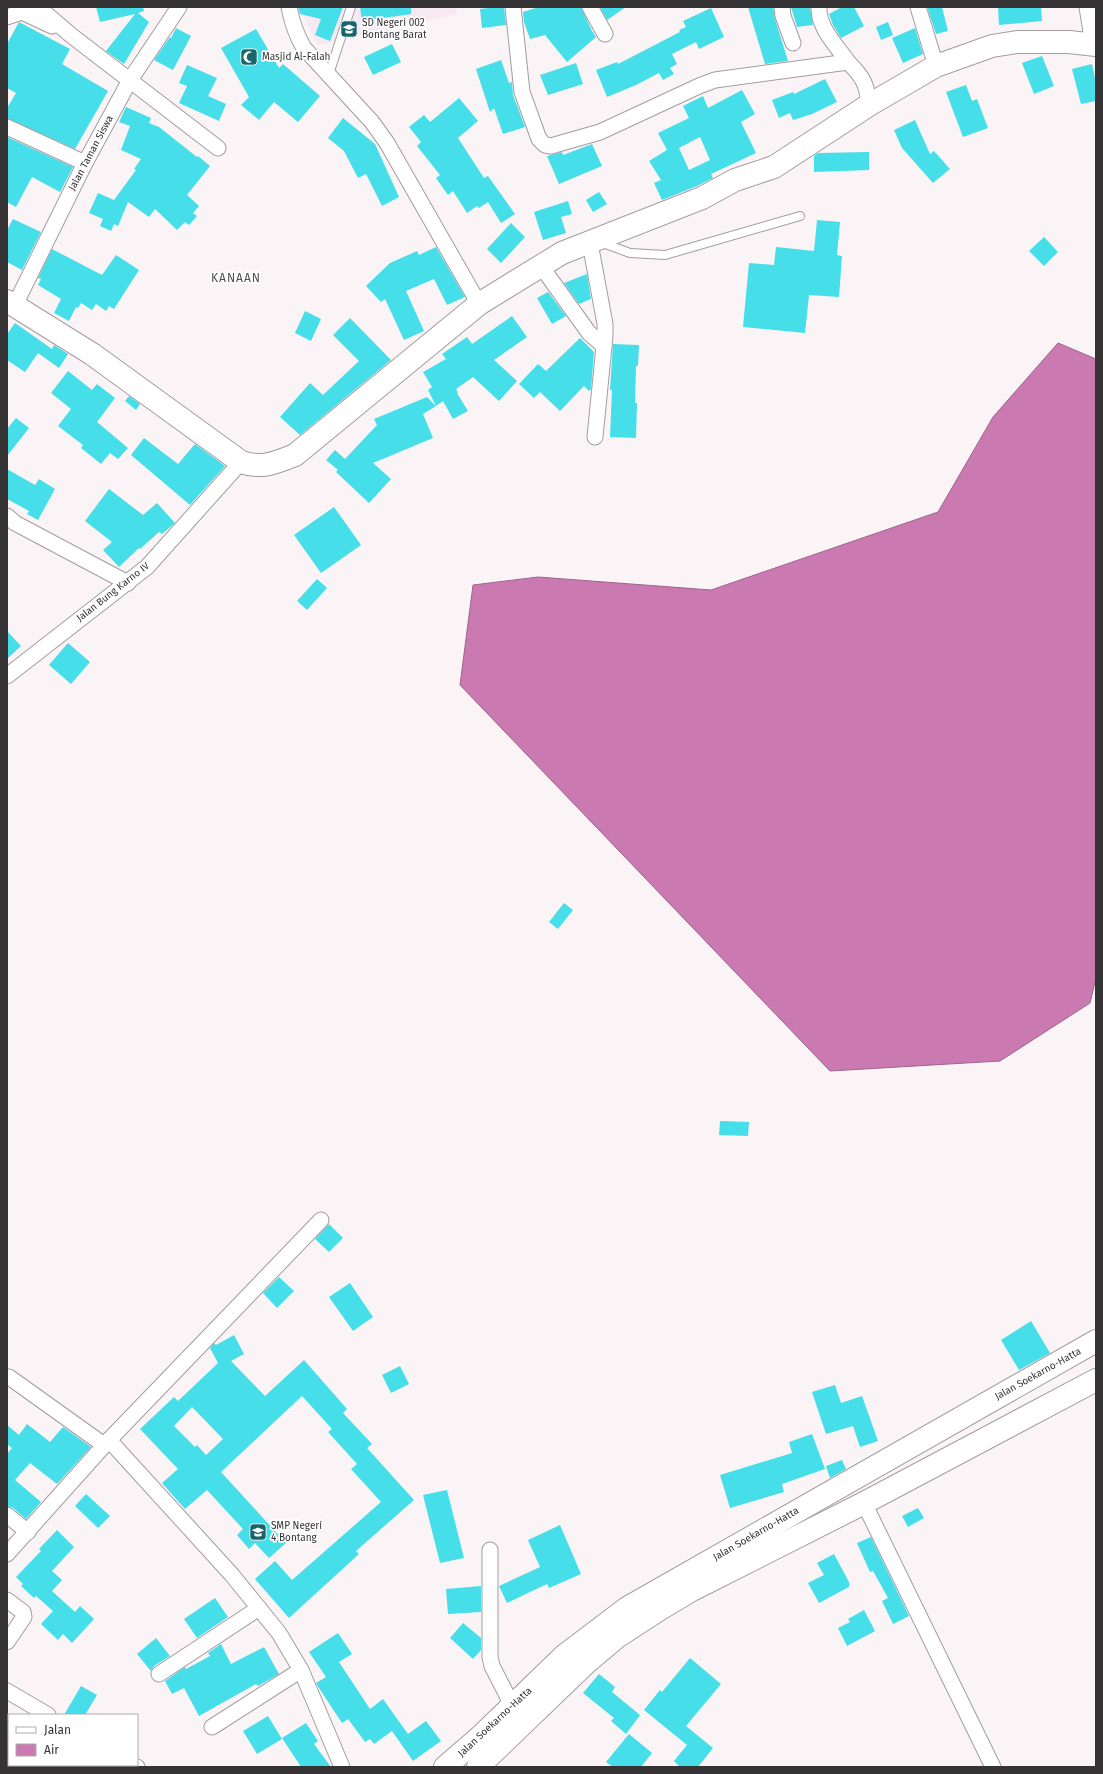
<svg xmlns="http://www.w3.org/2000/svg" width="1103" height="1774" font-family="'Fira Sans',sans-serif">
<style>
.built{fill:#f7e9f2}
.water{fill:#cb79b1;stroke:#9e648c}
.building{fill:#45dee9;fill-rule:evenodd}
.lines{fill:none;stroke-linecap:round;stroke-linejoin:round}
.lane-casing{stroke:#a39da0;stroke-width:10}
.street-casing{stroke:#a39da0;stroke-width:17}
.secondary-casing{stroke:#a39da0;stroke-width:24}
.lane{stroke:#fff;stroke-width:8}
.street{stroke:#fff;stroke-width:15}
.secondary{stroke:#fff;stroke-width:22}
.labels{text-anchor:middle;dominant-baseline:central;stroke-width:3.5;stroke-linejoin:round;paint-order:stroke}
.poi-label{font-size:10px;fill:#353234;stroke:#fff;text-anchor:start}
.street-label{font-size:10px;fill:#353234;stroke:#fff}
.quarter-label{font-size:12px;letter-spacing:1px;fill:#544f52;stroke:#fff}
</style>
<rect width="100%" height="100%" fill="#faf4f7"/>
<polygon class="built" points="302,7 456,7 457,14 318,45 305,20"/>
<polygon class="water" points="1058,343 1096,359 1096,978 1090,1003 1000,1061 830,1071 460,685 473,585 538,577 711,590 938,512 993,417"/>
<g class="building">
<polygon points="96,7 143,7 144,11 138,13 149,22 124,64 106,51 135,14 100,22"/>
<polygon points="298,7 343,7 330,41 315,35 321,19 300,14"/>
<polygon points="360,7 411,7 411,14 362,21"/>
<polygon points="496,7 504,7 506,25 482,28 480,9"/>
<polygon points="539,7 581,7 592,31 596,37 567,62 545,35 530,39 524,22 523,12"/>
<polygon points="600,7 626,7 607,20"/>
<polygon points="748,7 773,7 775,19 788,61 765,64"/>
<polygon points="791,7 810,7 813,25 797,27"/>
<polygon points="842,7 854,7 864,26 841,38 833,25 829,14"/>
<polygon points="927,7 942,7 948,31 936,34"/>
<polygon points="998,7 1041,7 1042,21 999,25"/>
<polygon points="711,8 724,37 699,49 696,42 672,54 677,64 670,68 674,74 663,80 659,73 636,85 607,97 596,70 617,62 618,64 680,32 679,30 686,27 683,21"/>
<polygon points="19,22 70,49 62,64 108,91 75,149 7,118 7,108 16,93 7,88 7,44"/>
<polygon points="888,22 893,35 881,40 876,27"/>
<polygon points="176,28 191,36 173,70 154,60 170,37 171,38"/>
<polygon points="915,28 923,54 903,63 892,38"/>
<polygon points="256,29 279,68 283,64 320,96 298,122 274,102 259,120 241,105 249,97 221,48"/>
<polygon points="392,44 401,62 373,75 364,57"/>
<polygon points="1042,56 1054,86 1034,94 1022,63"/>
<polygon points="501,60 509,83 512,82 513,95 525,127 503,134 494,108 490,112 476,69"/>
<polygon points="576,63 583,84 548,95 540,75"/>
<polygon points="1092,64 1096,83 1096,101 1081,104 1072,69"/>
<polygon points="187,65 217,78 208,96 226,104 219,121 179,103 187,86 179,83"/>
<polygon points="825,79 837,102 812,114 793,120 790,113 779,118 772,100 793,92 794,94"/>
<polygon points="966,85 972,101 977,99 988,128 963,137 946,92"/>
<path d="M742 90 755 114 741 122 756 153 711 174 713 178 697 186 662 200 654 183 661 180 649 161 667 150 658 133 689 118 683 106 703 96 708 108ZM700 137 710 160 689 170 679 148Z"/>
<polygon points="459,98 478,121 458,138 484,178 488,176 515,214 501,223 488,202 479,208 477,206 467,213 453,191 448,195 436,178 440,175 417,146 421,142 409,127 424,115 430,122"/>
<polygon points="126,107 151,118 149,123 159,127 197,157 198,156 210,166 187,195 199,206 193,213 197,216 189,225 185,222 177,230 155,209 149,217 128,202 118,226 114,224 111,231 100,226 103,219 89,213 98,193 114,200 136,170 134,169 141,159 121,150 130,126 119,122"/>
<polygon points="343,118 375,144 399,197 382,206 366,174 358,178 344,151 328,138"/>
<polygon points="915,120 930,154 934,151 950,169 933,183 902,148 894,130"/>
<polygon points="7,137 73,167 60,192 32,177 16,207 7,202"/>
<polygon points="592,144 602,166 559,184 547,156 562,152 563,155"/>
<polygon points="869,152 869,170 814,172 814,156 818,153"/>
<polygon points="599,192 607,204 593,212 586,200"/>
<polygon points="568,201 572,214 561,217 566,233 543,240 534,212"/>
<polygon points="13,219 41,232 22,270 7,262 7,230"/>
<polygon points="817,220 840,222 837,255 842,256 839,297 809,295 805,333 743,327 749,263 774,265 776,247 814,251"/>
<polygon points="511,223 525,237 501,263 487,249"/>
<polygon points="1044,237 1058,252 1044,266 1029,251"/>
<polygon points="436,247 465,297 447,305 434,279 406,291 424,331 404,340 385,299 381,302 366,286 390,263 417,251 419,255"/>
<polygon points="52,249 102,275 116,255 139,270 114,309 109,306 106,311 96,304 92,310 81,303 78,308 76,307 69,321 54,313 61,299 38,285 41,279 38,278"/>
<polygon points="587,274 591,299 579,304 564,283"/>
<polygon points="548,292 566,316 552,324 537,298"/>
<polygon points="305,311 321,319 311,341 295,333"/>
<polygon points="512,316 527,337 494,360 517,381 499,401 473,377 456,389 458,393 457,393 468,411 453,419 443,401 436,406 428,390 432,387 423,372 446,359 442,354 467,337 472,344"/>
<polygon points="350,318 391,360 300,435 280,417 310,383 323,395 359,361 333,335"/>
<polygon points="15,323 52,349 54,345 68,354 59,368 38,353 25,372 7,360 7,334"/>
<polygon points="580,338 594,352 591,389 589,391 584,386 560,411 540,392 534,398 519,384 538,364 546,371"/>
<polygon points="613,344 639,345 638,366 636,366 635,403 637,403 636,438 610,437 612,390 610,390"/>
<polygon points="68,371 92,390 97,384 115,398 97,422 128,448 118,459 110,453 101,464 81,448 83,445 58,426 71,409 51,393"/>
<polygon points="129,396 140,404 136,410 125,401"/>
<polygon points="427,397 436,406 423,414 433,438 373,463 391,479 369,503 336,472 338,470 326,460 335,450 345,459 377,425 374,419"/>
<polygon points="16,418 29,428 7,456 7,429"/>
<polygon points="144,438 178,464 195,444 225,466 190,505 131,455"/>
<polygon points="7,469 35,485 39,479 55,489 38,520 27,514 29,511 7,499"/>
<polygon points="109,489 143,515 157,503 175,523 162,534 159,532 140,549 139,548 119,567 103,550 112,542 85,521"/>
<polygon points="334,507 361,545 321,573 294,535"/>
<polygon points="317,579 327,588 307,610 297,601"/>
<polygon points="7,631 21,646 7,659"/>
<polygon points="68,643 90,662 71,684 49,665"/>
<polygon points="564,903 573,910 558,929 549,922"/>
<polygon points="720,1121 749,1122 748,1136 719,1135"/>
<polygon points="329,1224 343,1238 329,1252 315,1239"/>
<polygon points="279,1277 294,1291 277,1308 263,1293"/>
<polygon points="350,1283 373,1317 353,1331 329,1297"/>
<polygon points="1031,1321 1050,1353 1019,1370 1001,1340"/>
<path d="M234 1335 244 1354 231 1361 265 1396 304 1360 347 1409 343 1413 372 1444 367 1448 414 1500 356 1551 359 1554 289 1618 255 1579 275 1561 292 1580 381 1502 351 1469 357 1464 328 1432 332 1429 302 1396 221 1472 286 1543 269 1558 255 1543 249 1549 237 1535 243 1529 207 1490 185 1509 162 1483 178 1469 140 1429 174 1397 178 1401 218 1363 210 1348 214 1343 216 1345ZM192 1407 223 1439 206 1455 197 1445 195 1447 174 1426Z"/>
<polygon points="400,1366 409,1384 391,1393 382,1375"/>
<polygon points="835,1385 841,1403 862,1396 878,1441 860,1447 853,1426 826,1434 812,1392"/>
<polygon points="27,1424 50,1442 63,1427 91,1447 57,1484 30,1463 15,1480 41,1502 26,1519 13,1508 7,1506 7,1454 12,1448 7,1444 7,1425 19,1435"/>
<polygon points="812,1434 825,1469 782,1484 784,1492 730,1508 720,1475 792,1453 789,1442"/>
<polygon points="842,1460 846,1469 830,1478 826,1466"/>
<polygon points="447,1490 464,1558 440,1563 423,1495"/>
<polygon points="86,1494 110,1516 98,1528 75,1506"/>
<polygon points="918,1508 924,1518 908,1527 902,1516"/>
<polygon points="560,1525 581,1574 549,1588 547,1584 507,1603 499,1586 540,1567 528,1540"/>
<polygon points="57,1530 74,1547 52,1571 62,1580 52,1591 75,1612 80,1606 94,1619 72,1643 63,1634 58,1640 41,1624 53,1611 36,1596 34,1598 21,1586 23,1584 16,1577 41,1551 39,1549"/>
<polygon points="871,1537 909,1616 893,1624 882,1601 888,1598 873,1571 870,1572 857,1543"/>
<polygon points="834,1554 849,1582 849,1587 819,1603 808,1583 824,1575 817,1563"/>
<polygon points="481,1586 481,1612 448,1614 446,1589"/>
<polygon points="215,1598 228,1617 197,1638 184,1619"/>
<polygon points="864,1610 875,1631 847,1646 838,1628 850,1622 848,1619"/>
<polygon points="463,1623 481,1638 481,1650 473,1659 450,1638"/>
<polygon points="338,1633 352,1654 339,1662 370,1709 383,1699 408,1734 426,1721 441,1741 413,1761 392,1731 374,1744 370,1739 365,1742 348,1719 342,1723 317,1685 316,1683 326,1677 309,1652"/>
<polygon points="156,1638 170,1656 154,1666 151,1671 137,1654"/>
<polygon points="221,1644 231,1664 264,1647 279,1674 258,1686 256,1684 199,1716 184,1688 172,1694 165,1681 185,1667 186,1669 210,1656 208,1653"/>
<polygon points="690,1658 721,1684 686,1726 713,1748 698,1767 680,1767 674,1761 687,1745 644,1710 660,1690 662,1692"/>
<polygon points="599,1674 615,1687 612,1692 640,1715 626,1734 611,1721 614,1718 583,1693"/>
<polygon points="81,1686 97,1695 85,1715 64,1715"/>
<polygon points="268,1716 282,1739 257,1754 243,1731"/>
<polygon points="306,1723 318,1741 314,1744 331,1767 301,1767 282,1738"/>
<polygon points="629,1734 652,1753 641,1767 613,1767 606,1762"/>
</g>
<g class="lines">
<defs>
<g id="lane">
<polyline points="329,74 351,7"/>
<polyline points="600,242 630,253 665,255 800,216"/>
</g>
<g id="street">
<polyline points="38,7 72,36 218,148"/>
<path d="M289 7C292 23 296 35 304 48L372 122 387 143 479 304"/>
<path d="M513 7 522 92 539 139 545 145 551 146 600 132 699 86 715 80 848 62C863 77 867 84 869 105"/>
<polyline points="590,7 605,34"/>
<polyline points="782,7 783,16 793,43"/>
<path d="M819 7C818 28 837 46 848 62"/>
<polyline points="918,7 936,66"/>
<polyline points="1087,7 1093,44"/>
<polyline points="7,17 22,12 52,26"/>
<polyline points="7,127 85,163"/>
<polyline points="590,243 605,324 605,336 595,437"/>
<polyline points="541,266 589,333 604,346"/>
<polyline points="15,305 85,163 130,80 179,7"/>
<polyline points="7,516 15,523 128,583"/>
<polyline points="7,676 147,567 241,462"/>
<polyline points="9,1377 104,1445"/>
<polyline points="109,1440 321,1220"/>
<polyline points="864,1503 993,1767"/>
<polyline points="7,1515 28,1532"/>
<polyline points="490,1550 490,1657 492,1666 512,1705"/>
<polyline points="7,1554 109,1440 232,1575 279,1633 301,1670 342,1767"/>
<polyline points="7,1600 23,1612 24,1617 7,1642"/>
<polyline points="159,1674 259,1608"/>
<polyline points="7,1691 48,1715"/>
<polyline points="212,1727 301,1670"/>
<polyline points="133,1765 137,1767"/>
</g>
<g id="secondary">
<path d="M7 301 92 354 241 462C262 469 275 463 295 455L479 304 562 253 702 198 735 180 774 167 869 105 936 66 992 46 1017 42H1069L1096 45"/>
<polyline points="445,1767 482,1735 565,1655 627,1608 1096,1341"/>
<polyline points="478,1767 586,1663 617,1637 660,1609 692,1590 864,1503 1096,1380"/>
</g>
</defs>
<use href="#lane" class="lane-casing"/>
<use href="#street" class="street-casing"/>
<use href="#secondary" class="secondary-casing"/>
<use href="#lane" class="lane"/>
<use href="#street" class="street"/>
<use href="#secondary" class="secondary"/>
</g>
<defs>
<symbol id="school-square" viewBox="-11 -11 22 22"><rect x="-9" y="-9" width="18" height="18" rx="4" fill="#18666c" stroke="#fff"/><path d="M0-5L7-2L0 1L-7-2ZM-4 1L0 2.5L4 1V4Q0 6-4 4Z" fill="#fff"/></symbol>
<symbol id="mosque-square" viewBox="-11 -11 22 22"><rect x="-9" y="-9" width="18" height="18" rx="4" fill="#18666c" stroke="#fff"/><path d="M3.5-4.9A6 6 0 1 0 3.5 4.9A5 5 0 1 1 3.5-4.9Z" fill="#fff"/></symbol>
</defs>
<g fill-rule="evenodd">
<use href="#school-square" x="339" y="19" width="20" height="20"/>
<use href="#mosque-square" x="239" y="47" width="20" height="20"/>
<use href="#school-square" x="248" y="1522" width="20" height="20"/>
</g>
<g class="labels">
<g class="poi-label">
<text x="362" y="23">SD Negeri 002<tspan x="362" dy="12">Bontang Barat</tspan></text>
<text x="262" y="57">Masjid Al-Falah</text>
<text x="271" y="1526">SMP Negeri<tspan x="271" dy="12">4 Bontang</tspan></text>
</g>
<g class="street-label">
<text transform="translate(91 153) rotate(-62)">Jalan Taman Siswa</text>
<text transform="translate(113 592) rotate(-38)">Jalan Bung Karno IV</text>
<text transform="translate(1038 1374) rotate(-29)">Jalan Soekarno-Hatta</text>
<text transform="translate(756 1534) rotate(-30)">Jalan Soekarno-Hatta</text>
<text transform="translate(495 1722) rotate(-43)">Jalan Soekarno-Hatta</text>
</g>
<g class="quarter-label">
<text x="236" y="278">KANAAN</text>
</g>
</g>
<rect width="1103" height="1774" fill="none" stroke="#353234" stroke-width="16"/>
<rect x="8" y="1714" width="130" height="52" fill="#ffffff" stroke="#aeadae"/>
<rect x="16" y="1727" width="20" height="6" fill="#ffffff" stroke="#aeadae"/>
<text x="44" y="1734" font-size="12" fill="#353234">Jalan</text>
<rect x="16" y="1744" width="20" height="12" fill="#cb79b1" stroke="#aeadae"/>
<text x="44" y="1754" font-size="12" fill="#353234">Air</text>
</svg>
